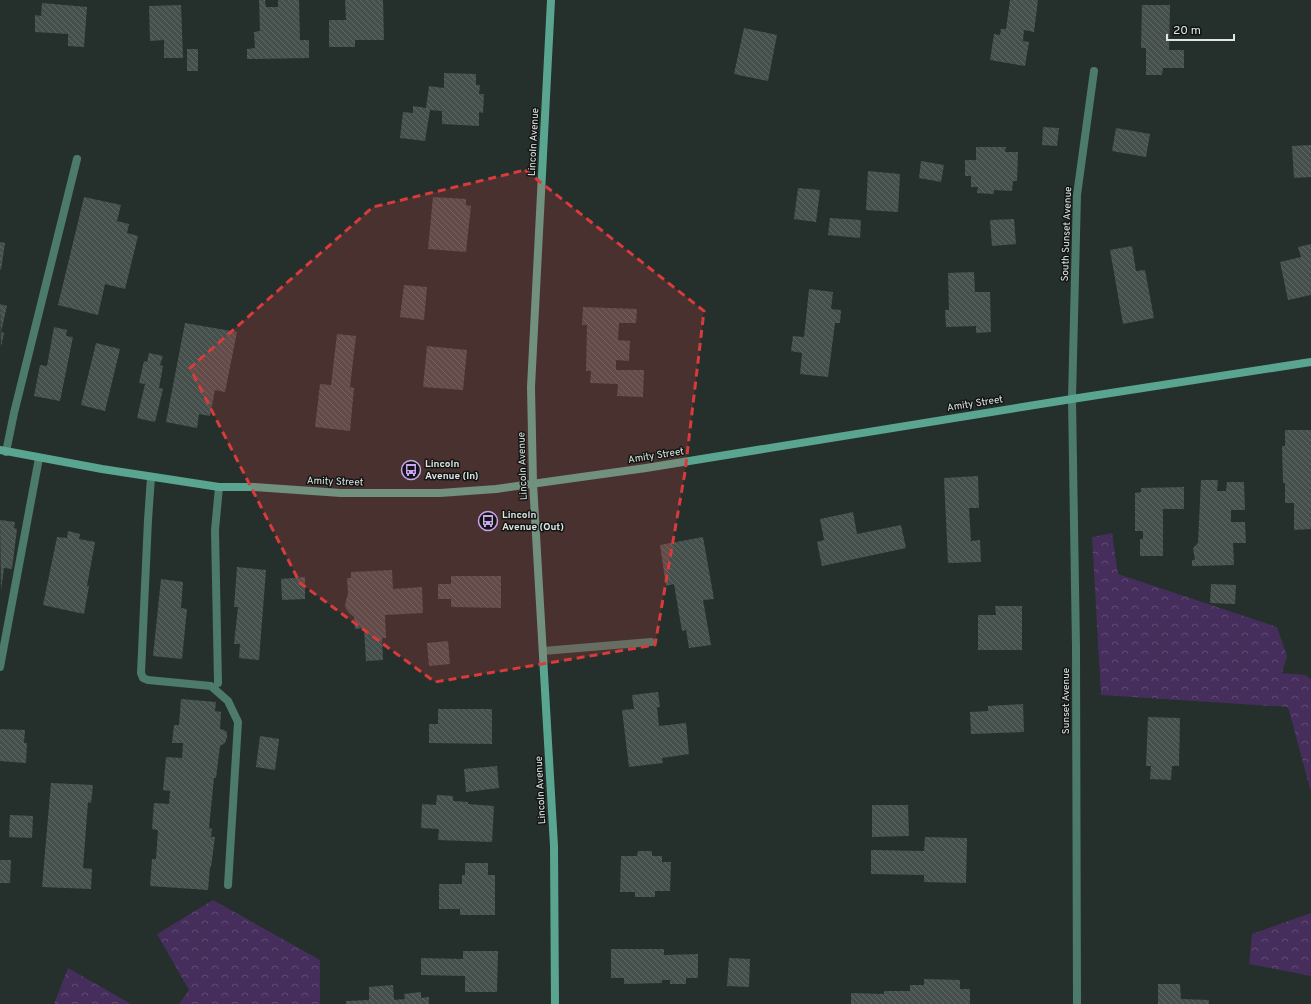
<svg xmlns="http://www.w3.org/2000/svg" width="1311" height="1004" font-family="Overpass,sans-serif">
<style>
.forest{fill:url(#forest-crowns)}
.building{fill:url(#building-back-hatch)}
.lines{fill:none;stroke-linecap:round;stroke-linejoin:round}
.lane{stroke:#4c7a6b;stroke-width:8}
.street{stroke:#4c7a6b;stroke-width:8}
.secondary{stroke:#59a58f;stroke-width:8}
.marked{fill:#d73b3b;fill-opacity:0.2;stroke:#d73b3b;stroke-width:3;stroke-dasharray:8 5;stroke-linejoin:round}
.labels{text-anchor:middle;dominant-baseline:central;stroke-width:3;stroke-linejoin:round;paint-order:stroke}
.street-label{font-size:10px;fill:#dfe5e3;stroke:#121614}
.poi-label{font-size:10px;font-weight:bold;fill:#dfe5e3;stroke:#121614;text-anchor:start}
</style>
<defs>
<pattern id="forest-crowns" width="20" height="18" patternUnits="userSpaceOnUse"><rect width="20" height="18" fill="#452e5b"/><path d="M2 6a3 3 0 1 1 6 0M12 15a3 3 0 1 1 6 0" fill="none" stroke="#5f4c72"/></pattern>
<pattern id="building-back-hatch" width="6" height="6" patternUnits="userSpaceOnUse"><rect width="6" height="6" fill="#454f4b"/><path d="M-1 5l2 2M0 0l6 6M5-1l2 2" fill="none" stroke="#5f6865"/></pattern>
</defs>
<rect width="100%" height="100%" fill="#252f2b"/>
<g class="forest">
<polygon points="1112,533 1118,574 1277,627 1287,656 1282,673 1305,675 1311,679 1311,792 1288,707 1101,695 1092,537"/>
<polygon points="213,900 320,960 320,1004 179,1004 189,990 157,934"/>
<polygon points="1311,913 1311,976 1249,964 1252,934"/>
<polygon points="68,968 131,1004 54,1004"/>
</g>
<g class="building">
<polygon points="259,0 265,0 266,7 278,7 278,0 299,0 300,40 309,40 309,58 247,59 247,49 255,48 254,32 260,31"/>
<polygon points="345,0 383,0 384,40 355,40 355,47 329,47 329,20 346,20"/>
<polygon points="1010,0 1038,0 1034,32 1024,30 1023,41 1029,42 1025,66 990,60 994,34 1000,35 1001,29 1006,29"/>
<polygon points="42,3 87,7 84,47 68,46 68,34 35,32 35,15 41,16"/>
<polygon points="181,5 183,58 164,58 164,40 150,41 149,6"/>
<polygon points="1142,5 1170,5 1169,50 1184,50 1184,68 1163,68 1162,75 1146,75 1146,48 1141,48"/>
<polygon points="744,28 777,35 768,81 734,74"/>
<rect x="187" y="49" width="11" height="22"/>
<polygon points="444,73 476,74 476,85 480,85 479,94 484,94 483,113 479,112 479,126 442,124 442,111 430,110 425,141 400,138 403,112 413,113 413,106 426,108 429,86 444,88"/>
<polygon points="1043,127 1059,128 1057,146 1042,145"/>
<polygon points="1116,128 1150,134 1146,157 1112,151"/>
<polygon points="1311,145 1311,177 1294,178 1292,146"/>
<polygon points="976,147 1006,147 1005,152 1018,152 1017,181 1013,181 1012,191 994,190 994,194 977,193 978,187 971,187 971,176 965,176 965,160 976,160"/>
<polygon points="921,161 944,165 941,182 919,178"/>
<polygon points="868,171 900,174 898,212 866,210"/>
<polygon points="798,188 820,190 816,222 794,219"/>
<polygon points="84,197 121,205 117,221 129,224 127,233 138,236 125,289 105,284 98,315 58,305"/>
<polygon points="433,197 466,199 466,205 471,206 466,252 428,249"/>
<polygon points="830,218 861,220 860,238 828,235"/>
<polygon points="1014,219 1016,244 992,246 990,220"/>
<polygon points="0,242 5,243 1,270 0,269"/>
<polygon points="1311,244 1311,295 1288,300 1280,262 1301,257 1298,247"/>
<polygon points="1132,246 1136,271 1145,270 1154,318 1123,324 1110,250"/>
<polygon points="974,272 975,292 990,292 991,332 976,333 976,326 946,327 945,310 949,310 948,273"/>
<polygon points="404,285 427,287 424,320 400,317"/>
<polygon points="809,289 833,292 831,309 841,310 840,323 835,323 828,377 800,374 802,353 791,351 793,336 804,337"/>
<polygon points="0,304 7,306 1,332 4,333 1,347"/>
<polygon points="583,307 637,309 636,323 619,323 618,340 630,341 629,361 616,360 616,370 644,370 643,397 617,396 618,384 590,383 591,371 586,371 587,325 582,325"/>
<polygon points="185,323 237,332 225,392 215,390 210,416 199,414 197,428 166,422"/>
<polygon points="54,327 67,330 66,336 73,337 60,401 34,396 40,365 47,366"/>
<polygon points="337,334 356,336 350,387 354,388 350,431 315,427 320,384 331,385"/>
<polygon points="96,343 120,349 105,411 81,405"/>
<polygon points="427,346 467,350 463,390 423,387"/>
<polygon points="149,353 163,356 160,365 163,366 159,388 163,389 155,422 137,418 145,384 139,383 144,361 147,362"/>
<polygon points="1285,430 1311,430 1311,529 1294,530 1294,503 1285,503 1285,483 1283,483 1282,446 1285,446"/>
<polygon points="978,476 979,508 969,508 971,541 980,540 981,562 948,563 944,478"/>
<polygon points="1201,480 1218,480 1217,491 1226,491 1227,482 1244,482 1245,510 1231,510 1231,522 1245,522 1246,543 1233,543 1234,565 1192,566 1192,560 1195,560 1193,548 1198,543"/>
<polygon points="1184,487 1184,509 1163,509 1163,556 1140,556 1140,539 1143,539 1143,531 1135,531 1135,493 1141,492 1141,488"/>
<polygon points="853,512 857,534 901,525 906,548 822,566 817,542 824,540 820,519"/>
<polygon points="0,520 15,522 14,528 17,529 12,569 4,568 1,590"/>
<polygon points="68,531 80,534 79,539 95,542 87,586 89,586 84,614 43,605 57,537 67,538"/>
<polygon points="703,537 714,599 703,600 711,645 689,648 686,630 682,631 674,584 666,586 660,545"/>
<polygon points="237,567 266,570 259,660 239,658 240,644 234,644 238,607 234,607"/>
<polygon points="392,570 393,589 422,587 423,613 385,615 386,638 382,638 383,660 366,661 364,628 355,629 354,617 349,613 345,607 346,600 348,594 347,578 351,578 351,572"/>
<polygon points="451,576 501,576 501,608 451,607 451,599 438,599 438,584 451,584"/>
<polygon points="305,577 305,599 282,600 281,579"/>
<polygon points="161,579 183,582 181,608 187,609 182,659 153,656"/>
<polygon points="1211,584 1236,585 1235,604 1210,603"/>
<polygon points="995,606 1022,606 1022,650 978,650 978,615 996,615"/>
<polygon points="448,641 450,664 429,666 427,643"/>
<polygon points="658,692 660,707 657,707 659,726 686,723 689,754 662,758 663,763 629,767 622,710 634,709 632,695"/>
<polygon points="181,699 216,702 215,711 221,712 220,729 224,730 227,732 227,737 225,743 220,746 216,778 214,778 209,828 212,829 211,837 215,837 211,867 210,867 208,890 150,886 152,859 156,859 158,830 152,829 154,803 169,804 170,791 163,790 166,757 182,758 183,743 172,743 174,725 179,725"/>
<polygon points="1023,704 1024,732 971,734 970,712 988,711 988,706"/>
<polygon points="438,709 492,709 492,744 429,743 429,724 438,724"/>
<polygon points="1148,717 1180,718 1179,766 1172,766 1171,780 1150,779 1151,766 1146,766"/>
<polygon points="0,729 25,730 24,743 27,743 26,763 0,761"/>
<polygon points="260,736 279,739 275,770 256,767"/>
<polygon points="497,766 499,788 466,792 464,769"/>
<polygon points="51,783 93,785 91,803 88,802 83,868 92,869 91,889 42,887"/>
<polygon points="437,795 453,796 453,801 468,802 468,804 494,806 492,842 438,840 439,829 421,828 422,804 436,805"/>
<polygon points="872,805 908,805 909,836 872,837"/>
<polygon points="10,815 33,816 32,838 9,837"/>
<polygon points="925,837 967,838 966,883 924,882 924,875 871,874 871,850 924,851"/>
<polygon points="638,851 652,851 652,856 662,856 662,862 671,862 670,891 655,891 655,897 635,897 635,892 620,892 621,856 637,856"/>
<polygon points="0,860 11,860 10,883 0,883"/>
<polygon points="465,863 488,863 488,875 495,875 495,915 460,915 460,909 439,909 439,884 462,884 462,875 465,875"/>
<polygon points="611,949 664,949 664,955 698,954 698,978 686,978 686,984 670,984 670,980 662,980 662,983 624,984 624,978 611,978"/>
<polygon points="463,951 498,951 497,992 465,992 465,976 421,975 421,958 463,959"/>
<polygon points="729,958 750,959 749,987 727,986"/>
<polygon points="924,979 960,980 960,989 970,989 970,1004 851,1004 851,993 884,994 884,991 910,991 910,985 924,985"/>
<polygon points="1158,984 1180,984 1181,999 1209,1000 1209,1004 1158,1004"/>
<polygon points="393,985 394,1000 405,999 404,994 421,992 421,998 429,997 429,1004 346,1004 346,1001 369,1000 369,987"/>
</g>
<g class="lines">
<g class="lane">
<polyline points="6,452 14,413 77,159"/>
<polyline points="151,477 148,520 141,673 143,678 148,680 211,686 228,701 238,722 228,885"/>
<polyline points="543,651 651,642"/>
<polyline points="0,667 39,458"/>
<polyline points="218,683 215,530 219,487"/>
</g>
<polyline class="street" points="1077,1004 1076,648 1072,399 1077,195 1094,71"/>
<g class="secondary">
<polyline points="551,0 531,387 533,483 554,846 555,1004"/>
<polyline points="0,450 102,469 219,487 254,487 341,493 440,493 496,489 646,468 1072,399 1311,362"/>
</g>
</g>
<path class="marked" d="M525 170 704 311 685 472 655 645 435 682 300 583 190 368 373 207Z"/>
<defs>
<symbol id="bus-ring" viewBox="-11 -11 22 22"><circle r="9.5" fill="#121614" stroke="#c8a5ee" stroke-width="1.5"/><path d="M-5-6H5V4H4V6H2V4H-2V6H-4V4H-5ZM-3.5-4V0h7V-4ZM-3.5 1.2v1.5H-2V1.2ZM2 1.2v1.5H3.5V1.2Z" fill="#c8a5ee"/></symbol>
</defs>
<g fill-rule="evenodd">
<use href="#bus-ring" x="400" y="459" width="22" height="22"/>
<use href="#bus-ring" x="477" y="510" width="22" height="22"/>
</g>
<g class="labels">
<g class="street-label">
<text transform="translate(534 142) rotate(-87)">Lincoln Avenue</text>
<text transform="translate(1067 234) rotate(-88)">South Sunset Avenue</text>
<text transform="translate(975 404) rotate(-9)">Amity Street</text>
<text transform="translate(656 456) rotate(-9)">Amity Street</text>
<text transform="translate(523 466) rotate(-92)">Lincoln Avenue</text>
<text transform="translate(335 482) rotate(2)">Amity Street</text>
<text transform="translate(1066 701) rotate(-90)">Sunset Avenue</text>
<text transform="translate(541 790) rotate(-93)">Lincoln Avenue</text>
</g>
<g class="poi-label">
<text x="425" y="464">Lincoln<tspan x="425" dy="12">Avenue (In)</tspan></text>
<text x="502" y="515">Lincoln<tspan x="502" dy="12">Avenue (Out)</tspan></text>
</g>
</g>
<path d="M1167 34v6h67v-6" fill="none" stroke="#dfe5e3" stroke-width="2"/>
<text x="1173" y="34" font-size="12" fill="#dfe5e3" stroke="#121614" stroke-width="3" paint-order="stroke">20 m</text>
</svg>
